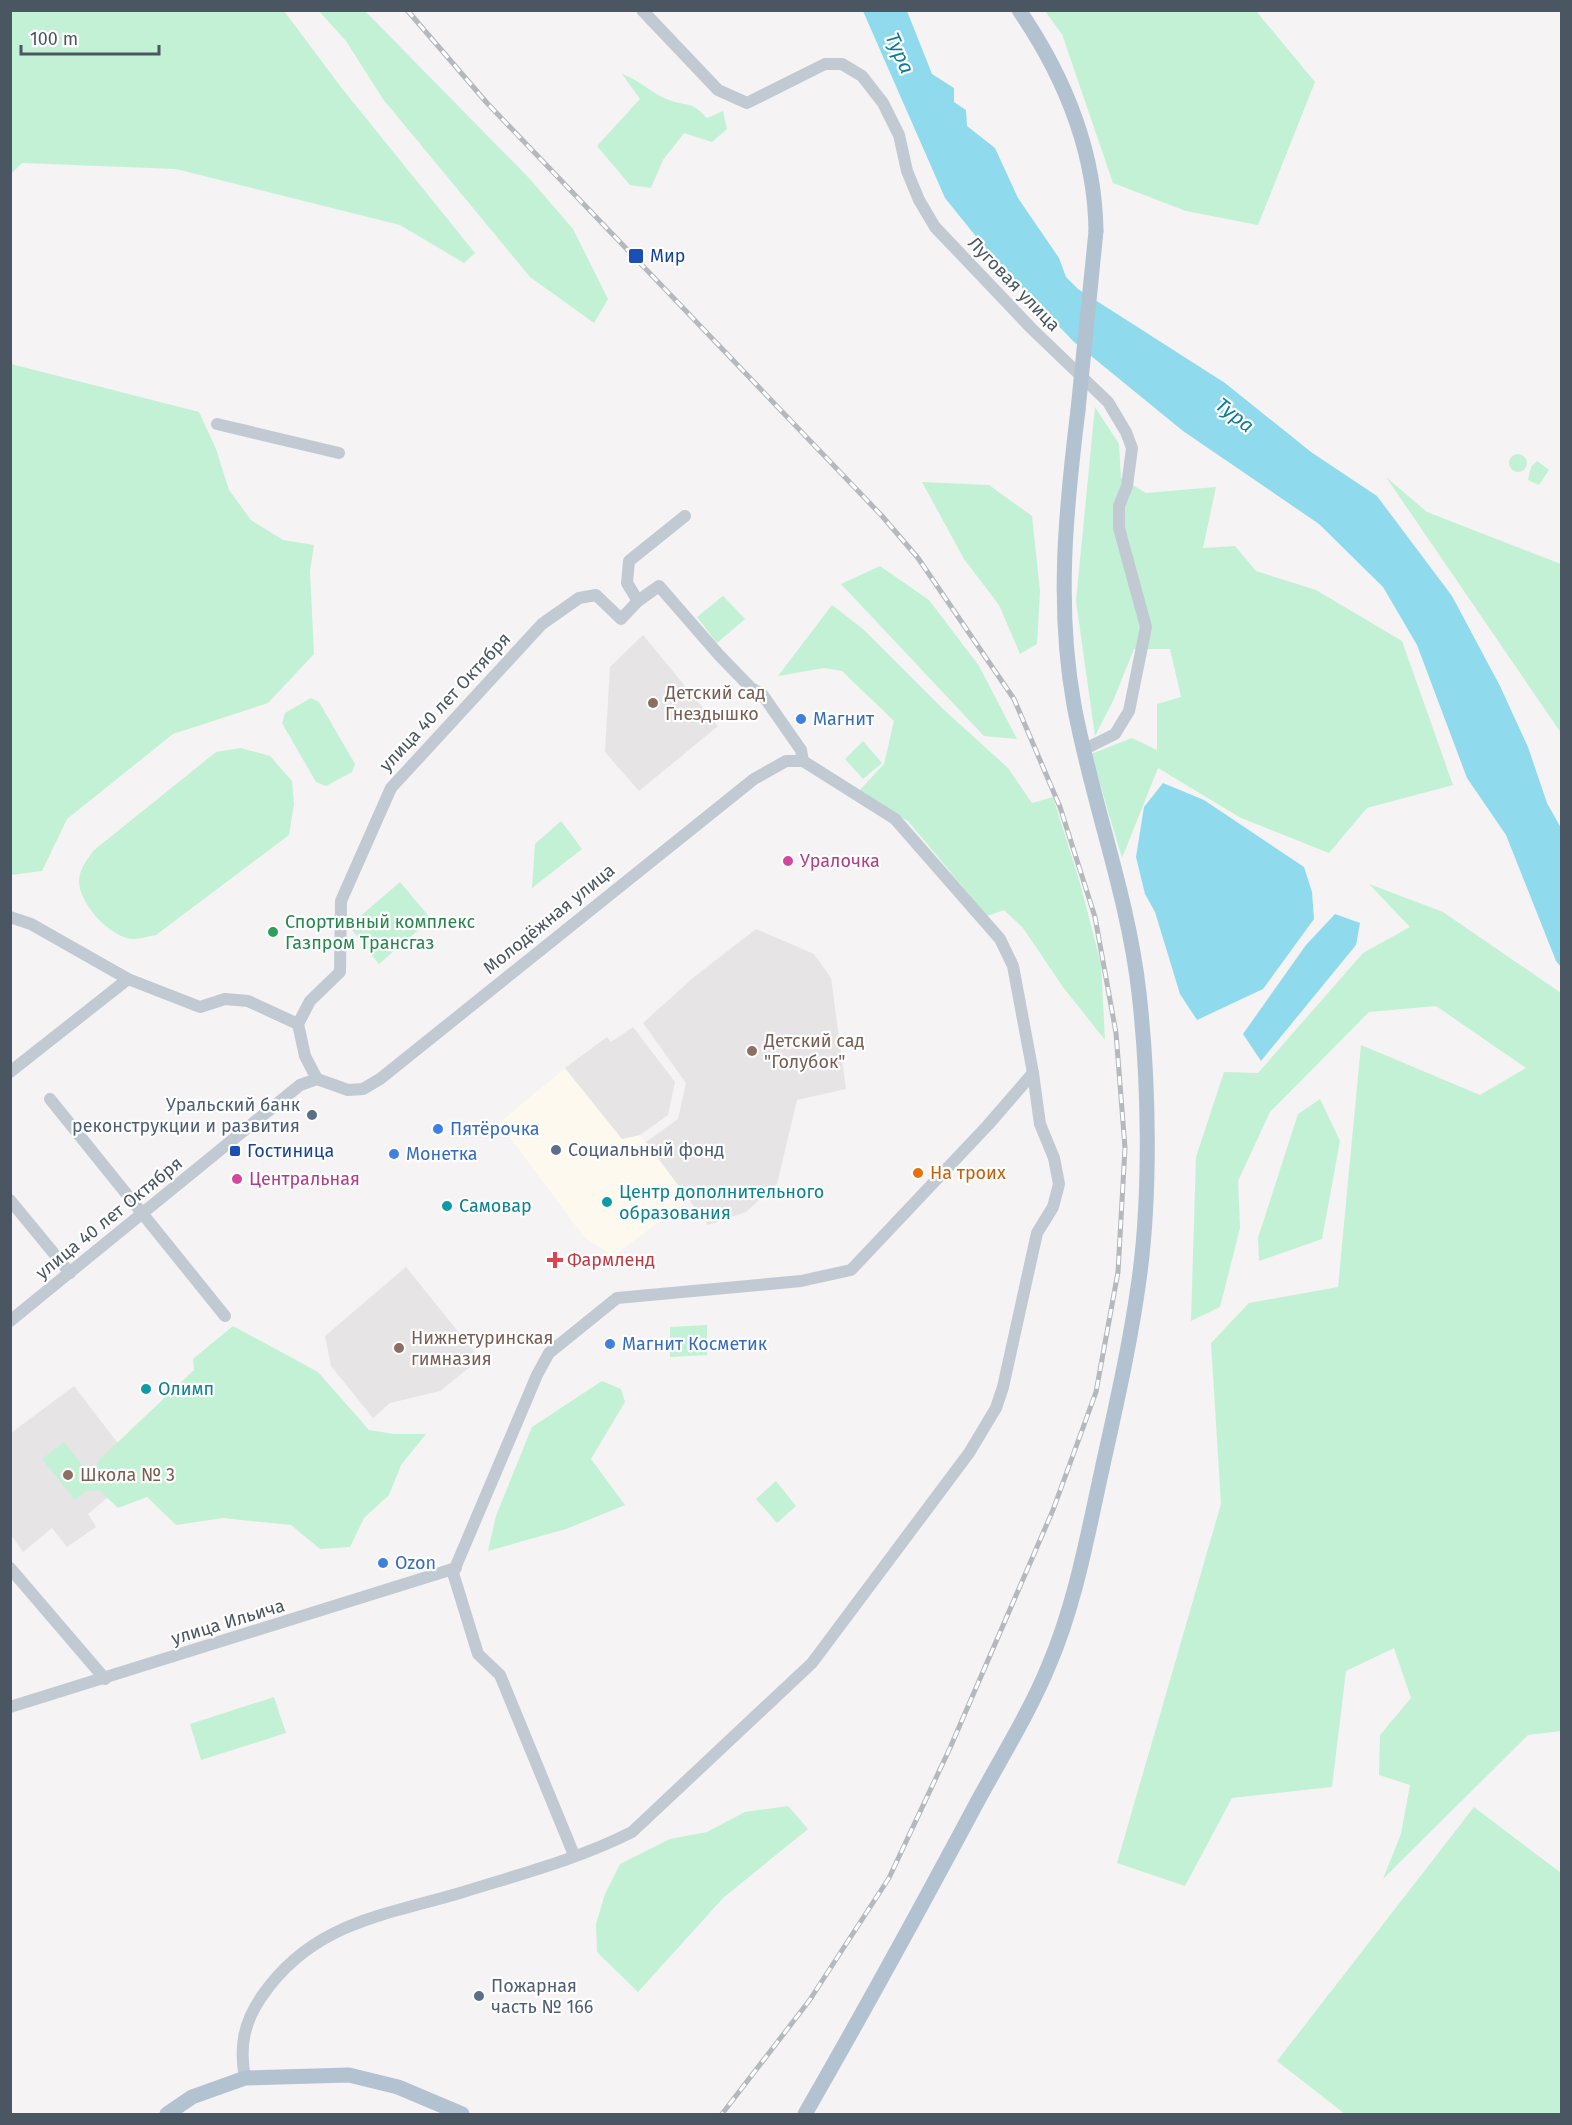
<svg xmlns="http://www.w3.org/2000/svg" width="1572" height="2125" font-family="'Fira Sans',sans-serif">
<style>
.commercial{fill:#fdf9ef}
.education{fill:#e6e4e5}
.green{fill:#c3f1d5}
.water{fill:#90daee}
.lines{fill:none;stroke-linecap:round;stroke-linejoin:round}
.minor{stroke:#c1cad2;stroke-width:12}
.major{stroke:#b3c2d1;stroke-width:15}
.rail-casing{stroke:#b5b8bd;stroke-width:5}
.rail{stroke:#fff;stroke-width:3;stroke-dasharray:9;stroke-linecap:butt}
.major-bridge{stroke:#b3c2d1;stroke-width:15}
.transit-dot{fill:#1a4fb4;stroke:#fff;stroke-width:2}
.education-dot{fill:#8d6e63;stroke:#fff;stroke-width:2}
.shop-dot{fill:#3f7fe0;stroke:#fff;stroke-width:2}
.hotel-dot{fill:#d1479c;stroke:#fff;stroke-width:2}
.leisure-dot{fill:#2e9e5b;stroke:#fff;stroke-width:2}
.service-dot{fill:#5c6f8a;stroke:#fff;stroke-width:2}
.food-dot{fill:#e8710a;stroke:#fff;stroke-width:2}
.culture-dot{fill:#0f9aa8;stroke:#fff;stroke-width:2}
.health-dot{fill:#e0444e;stroke:#fff;stroke-width:2}
.labels{text-anchor:middle;dominant-baseline:central;stroke-width:4.5;stroke-linejoin:round;paint-order:stroke}
.transit-label{font-size:18px;fill:#164399;stroke:#fff;text-anchor:start}
.street-label{font-size:18px;fill:#4a5661;stroke:#fff}
.education-label{font-size:18px;fill:#785e54;stroke:#fff;text-anchor:start}
.shop-label{font-size:18px;fill:#366cbe;stroke:#fff;text-anchor:start}
.hotel-label{font-size:18px;fill:#b23c85;stroke:#fff;text-anchor:start}
.leisure-label{font-size:18px;fill:#27864d;stroke:#fff;text-anchor:start}
.service-label{font-size:18px;fill:#4e5e75;stroke:#fff;text-anchor:start}
.food-label{font-size:18px;fill:#c56008;stroke:#fff;text-anchor:start}
.culture-label{font-size:18px;fill:#0d838f;stroke:#fff;text-anchor:start}
.health-label{font-size:18px;fill:#be3a42;stroke:#fff;text-anchor:start}
.water-label{font-size:20px;font-style:italic;fill:#0c7c9b;stroke:#fff}
</style>
<rect width="100%" height="100%" fill="#f5f3f3"/>
<polygon class="commercial" points="565,1068 622,1139 640,1135 689,1200 613,1256 584,1237 499,1123"/>
<g class="education">
<polygon points="643,635 718,726 639,791 605,752 610,667"/>
<polygon points="756,929 814,954 831,978 846,1089 797,1100 777,1184 746,1212 708,1225 646,1142 678,1119 686,1083 643,1023 694,977"/>
<polygon points="633,1027 675,1082 668,1115 640,1135 622,1139 565,1068 607,1037 611,1042"/>
<polygon points="406,1267 480,1359 440,1391 390,1403 373,1418 331,1366 325,1336"/>
<polygon points="74,1386 120,1446 127,1481 88,1514 96,1527 67,1547 52,1528 23,1552 11,1535 11,1433"/>
</g>
<g class="green">
<polygon points="11,10 284,11 340,86 475,253 464,263 400,225 176,169 22,163 11,174"/>
<polygon points="319,11 365,11 529,178 573,229 608,299 594,323 530,277 383,99 346,41"/>
<polygon points="1045,11 1256,11 1315,82 1258,225 1186,211 1113,183 1062,34"/>
<path d="M622 74C640 80 652 94 669 100 691 108 688 99 707 118L723 111 727 129 712 142 684 133 663 160 651 188 630 185 597 146 640 99Z"/>
<polygon points="11,364 199,412 216,449 229,490 251,520 283,540 314,545 310,571 314,654 268,703 173,734 67,819 42,871 11,875"/>
<polygon points="1095,407 1119,444 1121,478 1146,493 1216,487 1203,548 1235,546 1256,571 1316,590 1402,641 1453,785 1367,808 1329,853 1241,818 1158,768 1122,858 1091,754 1132,738 1157,750 1157,704 1181,697 1170,649 1134,649 1113,701 1095,736 1076,601"/>
<circle cx="1518" cy="463" r="9"/>
<polygon points="1537,461 1549,470 1539,485 1528,480 1531,467"/>
<polygon points="1386,477 1427,512 1561,564 1561,733"/>
<polygon points="922,482 989,485 1032,516 1040,591 1037,644 1020,654 999,605 964,559"/>
<polygon points="880,566 929,600 979,666 1017,739 984,736 841,584"/>
<polygon points="723,596 745,619 717,643 697,617"/>
<polygon points="832,605 863,629 942,708 1008,768 1032,803 1053,797 1080,883 1101,964 1105,1040 1063,987 1023,928 1004,910 987,916 908,821 857,793 884,764 894,721 842,671 824,668 778,676"/>
<polygon points="311,698 319,702 355,764 352,772 326,786 316,782 282,723 285,713"/>
<polygon points="863,741 882,763 863,779 845,759"/>
<path d="M241 748 270 756 292 781 294 804 289 835 156 935C149 936 140 939 133 939 110 938 79 903 79 881 79 870 87 860 93 851L216 752Z"/>
<polygon points="561,821 582,849 532,888 535,844"/>
<polygon points="400,882 431,919 379,964 349,926"/>
<polygon points="1369,884 1443,912 1561,993 1561,1731 1528,1735 1383,1879 1401,1834 1410,1785 1379,1775 1380,1735 1411,1698 1394,1648 1346,1671 1332,1787 1232,1798 1185,1886 1117,1863 1221,1504 1211,1343 1249,1303 1338,1287 1361,1045 1480,1095 1526,1068 1436,1006 1369,1012 1270,1112 1238,1181 1240,1228 1220,1307 1191,1321 1196,1157 1224,1072 1258,1073 1363,953 1410,927"/>
<polygon points="1320,1099 1340,1141 1322,1239 1259,1261 1258,1238 1298,1114"/>
<polygon points="707,1325 707,1355 670,1357 670,1327"/>
<polygon points="233,1326 318,1372 369,1430 394,1434 426,1434 401,1465 389,1495 364,1518 350,1547 320,1549 291,1525 223,1518 176,1525 147,1497 118,1508 99,1490 86,1491 75,1500 42,1459 64,1442 92,1478 98,1461 194,1370 193,1359"/>
<polygon points="602,1381 621,1389 625,1402 591,1459 625,1505 566,1529 488,1551 496,1516 532,1427"/>
<polygon points="776,1481 796,1506 777,1523 756,1499"/>
<polygon points="274,1697 286,1733 201,1760 190,1724"/>
<polygon points="788,1806 808,1829 723,1898 638,1992 597,1952 596,1924 605,1894 620,1864 670,1839 707,1832 745,1812"/>
<polygon points="1474,1807 1561,1873 1561,2114 1345,2114 1277,2061"/>
</g>
<g class="water">
<polygon points="863,11 907,11 932,74 954,88 954,102 966,110 967,126 995,148 1018,198 1059,258 1066,277 1078,289 1225,383 1311,452 1377,496 1452,596 1500,686 1528,747 1547,803 1561,828 1561,967 1556,961 1506,835 1467,778 1417,645 1383,587 1319,524 1183,431 1074,342 991,255 945,198"/>
<polygon points="1163,783 1204,800 1304,867 1312,892 1314,919 1263,989 1197,1020 1180,994 1155,912 1145,894 1136,857 1144,807"/>
<polygon points="1335,914 1360,923 1356,945 1261,1061 1243,1034 1306,945"/>
</g>
<g class="lines">
<g class="minor">
<polyline points="642,10 718,90 747,103 825,64 842,64 862,76 883,103 899,135 907,171 919,200 935,227 1031,328 1108,402 1126,432 1132,448 1127,486 1119,506 1119,528 1146,627 1129,711 1115,734 1083,750"/>
<polyline points="217,424 339,453"/>
<polyline points="638,601 627,583 629,561 685,516"/>
<polyline points="10,917 31,924 128,979 200,1007 225,999 248,1001 298,1024"/>
<polyline points="298,1024 310,1001 340,972 341,901 391,788 542,624 579,598 596,595 621,619 638,601 659,586 719,655 751,688 762,694 801,750 803,761 895,819 1000,939 1013,966 1033,1073 988,1125 851,1270 801,1281 617,1298 549,1353 537,1375 453,1573 478,1654 500,1675 574,1855"/>
<polyline points="298,1024 305,1056 317,1079"/>
<polyline points="10,1072 128,979"/>
<polyline points="50,1099 225,1316"/>
<polyline points="10,1200 70,1273"/>
<polyline points="10,1321 300,1085 317,1079 348,1090 363,1089 380,1079 754,779 786,761 803,761"/>
<polyline points="10,1568 105,1679"/>
<polyline points="10,1707 456,1568"/>
<path d="M245 2078C239 2046 244 2022 262 1996 312 1923 382 1916 460 1893 517 1875 579 1859 632 1832L812 1663 969 1453 996 1408 1003 1387 1037 1233 1053 1207 1059 1184 1054 1158 1040 1124 1033 1073"/>
</g>
<g class="major">
<path d="M1019 10C1064 76 1095 151 1096 231"/>
<polyline points="167,2114 192,2097 245,2078 349,2075 398,2087 462,2114"/>
<path d="M805 2114C863 2013 919 1911 974 1808 999 1761 1029 1714 1049 1665 1075 1604 1087 1538 1101 1474 1115 1410 1130 1346 1139 1280 1151 1194 1149 1081 1139 993 1128 895 1092 802 1074 705 1056 606 1066 508 1078 410"/>
</g>
<defs>
<polyline id="rail" points="407,10 487,103 882,516 918,558 1014,699 1060,807 1095,917 1116,1033 1125,1148 1118,1272 1096,1392 1053,1510 950,1748 889,1878 809,2001 722,2114"/>
</defs>
<use href="#rail" class="rail-casing"/>
<use href="#rail" class="rail"/>
<polyline class="major-bridge" points="1078,410 1096,231"/>
</g>
<g class="transit-dot">
<rect x="628" y="248" width="16" height="16" rx="3"/>
<rect x="229" y="1145" width="12" height="12" rx="3"/>
</g>
<g class="education-dot">
<circle cx="653" cy="703" r="6"/>
<circle cx="752" cy="1051" r="6"/>
<circle cx="399" cy="1348" r="6"/>
<circle cx="68" cy="1475" r="6"/>
</g>
<g class="shop-dot">
<circle cx="801" cy="719" r="6"/>
<circle cx="438" cy="1129" r="6"/>
<circle cx="394" cy="1154" r="6"/>
<circle cx="610" cy="1344" r="6"/>
<circle cx="383" cy="1563" r="6"/>
</g>
<g class="hotel-dot">
<circle cx="788" cy="861" r="6"/>
<circle cx="237" cy="1179" r="6"/>
</g>
<circle class="leisure-dot" cx="273" cy="932" r="6"/>
<g class="service-dot">
<circle cx="312" cy="1115" r="6"/>
<circle cx="556" cy="1150" r="6"/>
<circle cx="479" cy="1996" r="6"/>
</g>
<circle class="food-dot" cx="918" cy="1173" r="6"/>
<g class="culture-dot">
<circle cx="607" cy="1202" r="6"/>
<circle cx="447" cy="1206" r="6"/>
<circle cx="146" cy="1389" r="6"/>
</g>
<path class="health-dot" d="M552 1251h6v6h6v6h-6v6h-6v-6h-6v-6h6z"/>
<g class="labels">
<g class="transit-label">
<text x="650" y="256">Мир</text>
<text x="247" y="1151">Гостиница</text>
</g>
<g class="street-label">
<text transform="translate(1014 284) rotate(46)">Луговая улица</text>
<text transform="translate(445 702) rotate(-47)">улица 40 лет Октября</text>
<text transform="translate(549 919) rotate(-39)">Молодёжная улица</text>
<text transform="translate(109 1218) rotate(-39)">улица 40 лет Октября</text>
<text transform="translate(228 1622) rotate(-17)">улица Ильича</text>
</g>
<g class="education-label">
<text x="665" y="693">Детский сад<tspan x="665" dy="21">Гнездышко</tspan></text>
<text x="764" y="1041">Детский сад<tspan x="764" dy="21">"Голубок"</tspan></text>
<text x="411" y="1338">Нижнетуринская<tspan x="411" dy="21">гимназия</tspan></text>
<text x="80" y="1475">Школа № 3</text>
</g>
<g class="shop-label">
<text x="813" y="719">Магнит</text>
<text x="450" y="1129">Пятёрочка</text>
<text x="406" y="1154">Монетка</text>
<text x="622" y="1344">Магнит Косметик</text>
<text x="395" y="1563">Ozon</text>
</g>
<g class="hotel-label">
<text x="800" y="861">Уралочка</text>
<text x="249" y="1179">Центральная</text>
</g>
<g class="leisure-label">
<text x="285" y="922">Спортивный комплекс<tspan x="285" dy="21">Газпром Трансгаз</tspan></text>
</g>
<g class="service-label">
<text x="300" y="1105" text-anchor="end">Уральский банк<tspan x="300" dy="21">реконструкции и развития</tspan></text>
<text x="568" y="1150">Социальный фонд</text>
<text x="491" y="1986">Пожарная<tspan x="491" dy="21">часть № 166</tspan></text>
</g>
<g class="food-label">
<text x="930" y="1173">На троих</text>
</g>
<g class="culture-label">
<text x="619" y="1192">Центр дополнительного<tspan x="619" dy="21">образования</tspan></text>
<text x="459" y="1206">Самовар</text>
<text x="158" y="1389">Олимп</text>
</g>
<g class="health-label">
<text x="567" y="1260">Фармленд</text>
</g>
<g class="water-label">
<text transform="translate(900 53) rotate(66)">Тура</text>
<text transform="translate(1235 415) rotate(38)">Тура</text>
</g>
</g>
<rect width="1572" height="2125" fill="none" stroke="#4a5661" stroke-width="24"/>
<path d="M21 45v9h138v-9" fill="none" stroke="#4a5661" stroke-width="3"/>
<text x="30" y="45" font-size="18" fill="#4a5661" stroke="#ffffff" stroke-width="4.5" paint-order="stroke">100 m</text>
</svg>
